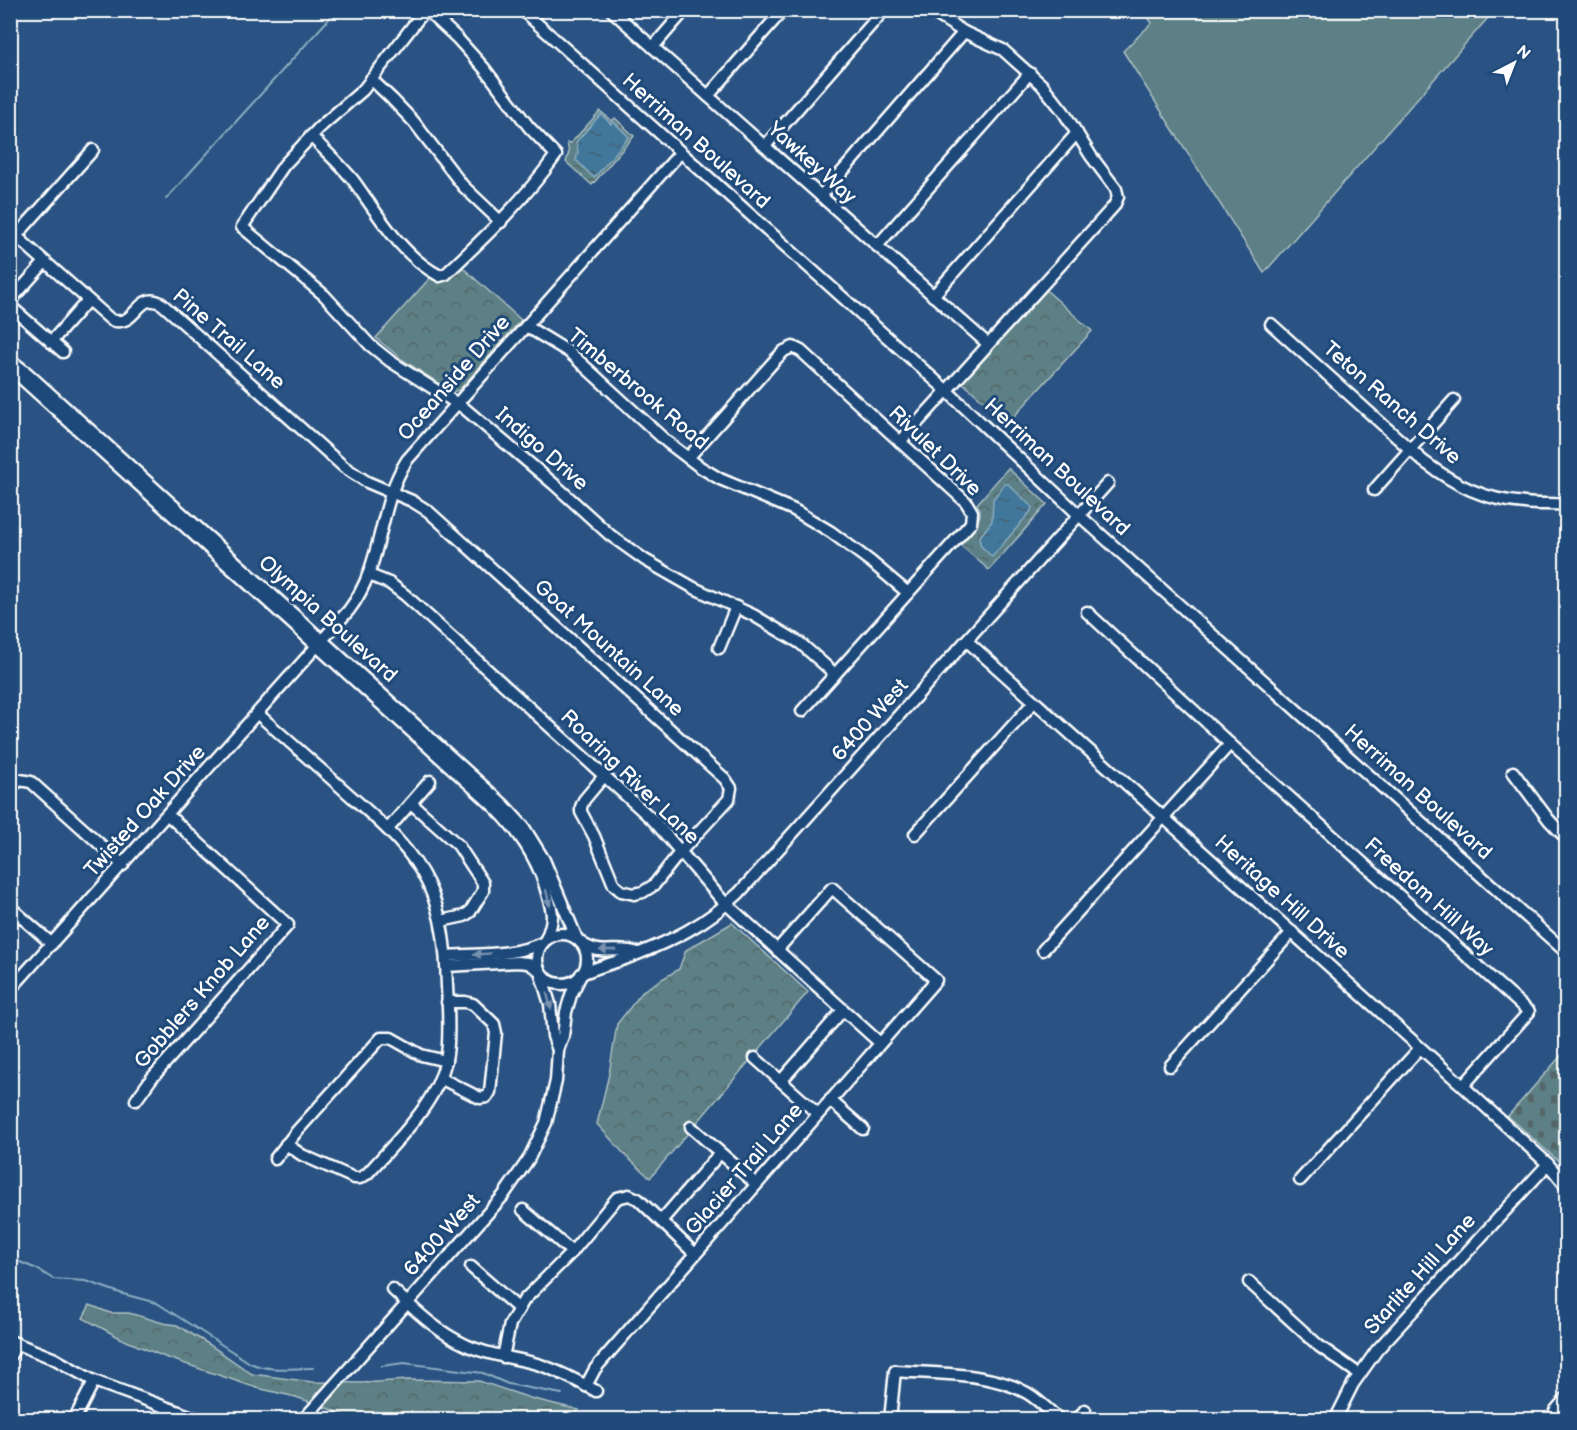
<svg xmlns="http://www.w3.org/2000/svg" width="1577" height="1430" font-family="'Balsamiq Sans',sans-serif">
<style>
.grass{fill:#5b8085;stroke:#adc0c2;stroke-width:1.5}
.cemetery{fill:url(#cemetery-stones);stroke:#adc0c2;stroke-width:1.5}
.park{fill:url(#park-crowns);stroke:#adc0c2;stroke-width:1.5}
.water{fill:url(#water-ripples);stroke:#8cadc2;stroke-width:1.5}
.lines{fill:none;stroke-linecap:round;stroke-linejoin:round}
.stream{stroke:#8cadc2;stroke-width:2}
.minor-casing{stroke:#fff;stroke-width:15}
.minor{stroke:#1f4a7a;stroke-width:10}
.oneway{fill:#7992af}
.labels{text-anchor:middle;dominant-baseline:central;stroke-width:6;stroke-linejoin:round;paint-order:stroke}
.street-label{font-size:21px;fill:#fff;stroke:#1f4a7a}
</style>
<defs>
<pattern id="cemetery-stones" width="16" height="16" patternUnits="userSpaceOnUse" patternTransform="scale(1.5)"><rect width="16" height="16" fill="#5b8085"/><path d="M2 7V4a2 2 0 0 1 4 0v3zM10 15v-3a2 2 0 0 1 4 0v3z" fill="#546668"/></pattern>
<pattern id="park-crowns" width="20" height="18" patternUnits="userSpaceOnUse" patternTransform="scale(1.5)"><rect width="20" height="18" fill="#5b8085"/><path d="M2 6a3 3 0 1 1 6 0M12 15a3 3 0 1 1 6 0" fill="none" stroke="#546668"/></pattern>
<pattern id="water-ripples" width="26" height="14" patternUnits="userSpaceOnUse" patternTransform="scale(1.5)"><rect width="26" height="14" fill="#3f779a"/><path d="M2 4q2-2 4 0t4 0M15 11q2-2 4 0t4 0" fill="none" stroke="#465f6f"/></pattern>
</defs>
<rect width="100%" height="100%" fill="#2a5383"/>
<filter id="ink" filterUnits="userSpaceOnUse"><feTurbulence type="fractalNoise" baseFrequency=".0167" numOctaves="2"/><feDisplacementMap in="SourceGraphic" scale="12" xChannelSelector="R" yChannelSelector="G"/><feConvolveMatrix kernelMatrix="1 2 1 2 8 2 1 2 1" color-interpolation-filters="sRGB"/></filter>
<g filter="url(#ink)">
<polygon class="grass" points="1143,11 1494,11 1264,273 1123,51 1152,23"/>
<polygon class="cemetery" points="1566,1050 1566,1168 1508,1116"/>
<g class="park">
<polygon points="600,111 612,121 615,118 634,136 592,185 566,162 569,152 567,143 571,143"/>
<path d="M462 267 521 320 459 390 451 392 446 391V388L403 360 376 338 430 278C446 284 451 278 462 267Z"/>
<polygon points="1046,290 1092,331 1008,423 962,382"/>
<path d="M1008 468 1047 504 989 570 958 543C968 531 988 519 977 504Z"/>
<polygon points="732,923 808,992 650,1178 627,1157 597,1124 609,1074 617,1024 644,990 679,969 686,950"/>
<polygon points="90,1305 110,1313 129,1313 163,1323 177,1325 210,1345 252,1374 312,1382 362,1383 408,1380 479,1381 530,1398 579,1410 573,1420 353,1419 332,1410 296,1397 257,1388 165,1357 124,1340 83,1318"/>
</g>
<g class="water">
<polygon points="601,114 611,124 614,122 629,137 594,178 576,160 578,152 576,142"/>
<polygon points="1005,484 1008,484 1032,507 1031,511 992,557 981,546 979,538 992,521 993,499"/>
</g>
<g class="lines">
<g class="stream">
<polyline points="166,199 337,10"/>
<path d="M10 1258 37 1269 53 1279 86 1281 123 1294 157 1303 250 1363C270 1372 292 1368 313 1368"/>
<polyline points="382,1366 404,1363 483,1373 508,1384 562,1394"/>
</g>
<defs>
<g id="minor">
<polyline points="425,10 363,90 320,127 284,165 242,227 324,295 370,345 390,361 464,408 555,485 610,535 645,560 694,588 753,615 800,643 835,674"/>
<polyline points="522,10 946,390 1079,515 1566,952"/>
<polyline points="611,10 988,344"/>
<polyline points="653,47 685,10"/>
<polyline points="371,79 392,99 414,122 463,186 501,222"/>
<polyline points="708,96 783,10"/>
<path d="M311 136C325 151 340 164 353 180 378 214 401 256 440 276L446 274C486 236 524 200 556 155L529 127 484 68 457 38 427 10"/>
<polyline points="765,146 884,10"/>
<polyline points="821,196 964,32"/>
<path d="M16 236 111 320C137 329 137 289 162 304L344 467 367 482 412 501 428 511 725 779 731 788 729 799 681 851 654 885 643 892 634 894 621 891 614 885 594 836 581 812V807L584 800 604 776"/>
<polyline points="10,243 93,150"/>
<polyline points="877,246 1030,73"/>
<polyline points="933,296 1077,133"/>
<polyline points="10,301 45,262"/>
<polyline points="10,306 63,352"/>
<path d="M1271 324 1423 461C1455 485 1484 500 1525 503 1538 505 1553 503 1566 505"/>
<polyline points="526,326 569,352 667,442 700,467 720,479 794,510 831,532 870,561 908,593"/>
<polyline points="51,342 88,300"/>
<polyline points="10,360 26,372 504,805 523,826 544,860 577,939"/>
<path d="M10 364 21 378 486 799C515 825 537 855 547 893 549 901 552 909 552 916 552 924 549 932 546 939"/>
<polyline points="900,442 1114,206 1118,197 1116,189 1091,156 1063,111 1042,85 1003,50 964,32 929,10"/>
<polyline points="688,458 776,359 784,351 793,347 801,351 966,502 972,512 971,523 802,711"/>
<polyline points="1374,490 1454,400"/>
<polyline points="369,575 389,583 405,595 654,821 722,900 880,1043"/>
<polyline points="1087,612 1230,744 1529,1012 1463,1086"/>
<polyline points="967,641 1463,1086 1548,1164 1566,1186"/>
<polyline points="719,648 736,607"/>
<path d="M258 714C286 739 315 764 343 789 375 818 409 844 428 884 443 916 446 951 447 986 448 1008 450 1032 447 1054 440 1101 397 1140 367 1174L360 1178H354L302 1155 286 1144"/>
<polyline points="1513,772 1549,820 1566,838"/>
<polyline points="10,788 20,780 31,782 123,865"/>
<polyline points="411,803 458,845 483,883 483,891 470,912 464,916 441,921"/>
<polyline points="388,829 430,781"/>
<polyline points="915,834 1034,702"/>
<polyline points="10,907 52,944"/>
<circle cx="562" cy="959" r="25"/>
<path d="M580 942C602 958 615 945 638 953"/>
<polyline points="1043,950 1230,744"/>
<path d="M446 956C476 954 515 956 542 943"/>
<polyline points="447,966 517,962 528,963 539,970"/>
<path d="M581 974C597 967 614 963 630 957 673 940 705 925 739 893L1108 483"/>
<polyline points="541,975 550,1004 553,1036 558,1050"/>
<path d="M10 990 349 610C384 564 377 507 407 460L680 153"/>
<polyline points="755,1058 818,1114"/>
<polyline points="1170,1066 1292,932"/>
<polyline points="440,1078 480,1098 487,1097 490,1092 496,1033 494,1024 473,1004 465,1002 447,1002"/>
<polyline points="781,1081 843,1010"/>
<polyline points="136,1100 151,1079 288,925 168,815"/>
<polyline points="830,1100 863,1129"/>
<polyline points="691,1127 756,1184"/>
<polyline points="275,1159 297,1131 381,1038 391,1038 421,1055 446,1061"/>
<polyline points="1300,1180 1420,1048"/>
<polyline points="523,1210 572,1252"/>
<polyline points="661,1221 720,1153"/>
<polyline points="471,1267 519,1309"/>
<polyline points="1249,1282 1319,1346 1359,1374"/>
<path d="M392 1289C415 1310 437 1332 466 1345 489 1356 513 1357 537 1364 558 1370 577 1381 596 1391"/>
<polyline points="10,1341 55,1359 94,1381 201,1420"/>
<polyline points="10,1356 17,1344"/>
<polyline points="503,1357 510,1324 524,1300 572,1252 617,1198 629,1195 638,1199 695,1254"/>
<polyline points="586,1386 595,1369 600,1363 936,980 832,888 777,950"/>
<polyline points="1555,1411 1566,1398"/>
<polyline points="74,1420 94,1381"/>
<polyline points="303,1420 503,1196 528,1160 546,1123 556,1081 558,1050 563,1036 566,1012 571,995 581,975"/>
<path d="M890 1420 895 1371C937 1374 990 1372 1027 1393 1039 1400 1049 1411 1060 1420"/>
<polyline points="1077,1420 1085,1410"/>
<polyline points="1335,1420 1353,1384 1377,1350 1548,1164"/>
</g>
</defs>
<use href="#minor" class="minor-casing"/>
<use href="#minor" class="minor"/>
</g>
<defs><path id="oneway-solid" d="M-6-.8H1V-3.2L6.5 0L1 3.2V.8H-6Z" transform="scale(1.5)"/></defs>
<g class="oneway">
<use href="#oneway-solid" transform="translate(548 898) rotate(76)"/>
<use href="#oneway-solid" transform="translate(608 950) rotate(179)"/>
<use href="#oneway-solid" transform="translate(482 954) rotate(176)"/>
<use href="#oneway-solid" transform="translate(549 1001) rotate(75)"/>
</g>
</g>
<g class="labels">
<g class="street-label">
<text transform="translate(696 141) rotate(42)">Herriman Boulevard</text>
<text transform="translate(812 163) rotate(42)">Yawkey Way</text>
<text transform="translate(229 339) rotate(41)">Pine Trail Lane</text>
<text transform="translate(454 378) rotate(-49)">Oceanside Drive</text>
<text transform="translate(638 389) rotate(40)">Timberbrook Road</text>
<text transform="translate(1392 403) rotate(41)">Teton Ranch Drive</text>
<text transform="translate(542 449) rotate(41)">Indigo Drive</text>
<text transform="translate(935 451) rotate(44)">Rivulet Drive</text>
<text transform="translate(1057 467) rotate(43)">Herriman Boulevard</text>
<text transform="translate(328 619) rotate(42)">Olympia Boulevard</text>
<text transform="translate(609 648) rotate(42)">Goat Mountain Lane</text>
<text transform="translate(870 720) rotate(-48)">6400 West</text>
<text transform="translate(630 777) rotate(44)">Roaring River Lane</text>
<text transform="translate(1418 792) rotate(42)">Herriman Boulevard</text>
<text transform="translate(145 811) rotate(-48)">Twisted Oak Drive</text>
<text transform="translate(1282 897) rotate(42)">Heritage Hill Drive</text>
<text transform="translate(1429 897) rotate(42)">Freedom Hill Way</text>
<text transform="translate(202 992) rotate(-49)">Gobblers Knob Lane</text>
<text transform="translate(744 1169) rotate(-49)">Glacier Trail Lane</text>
<text transform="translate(442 1235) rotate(-48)">6400 West</text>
<text transform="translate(1420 1274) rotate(-48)">Starlite Hill Lane</text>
</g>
</g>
<rect width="1577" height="1430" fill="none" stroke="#1f4a7a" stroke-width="36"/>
<rect x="18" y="18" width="1541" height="1394" fill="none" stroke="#fff" stroke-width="2" filter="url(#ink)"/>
<g transform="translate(1514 63) rotate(42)" stroke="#1f4a7a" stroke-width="4.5" paint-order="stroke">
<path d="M0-4.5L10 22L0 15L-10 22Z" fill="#ffffff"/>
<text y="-9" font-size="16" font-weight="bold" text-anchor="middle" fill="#ffffff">N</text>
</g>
</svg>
